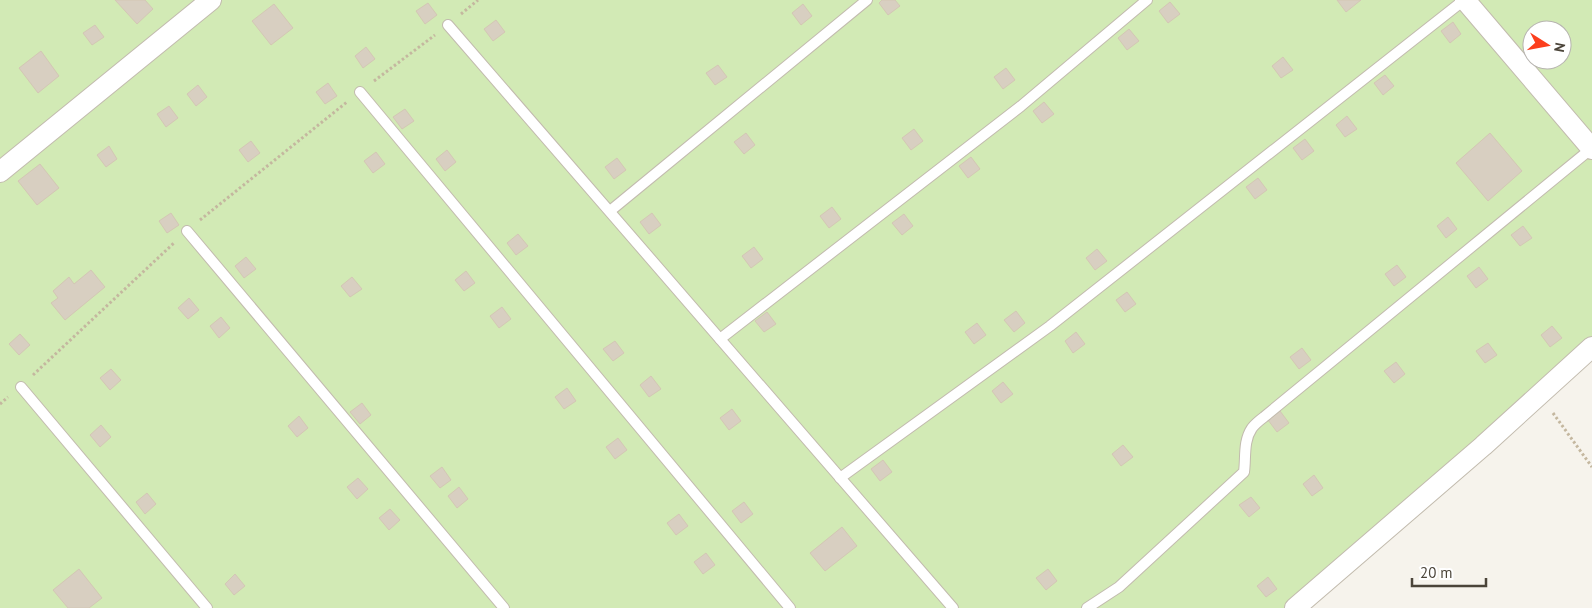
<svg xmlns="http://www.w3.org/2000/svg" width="1592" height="608" font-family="'PT Sans',sans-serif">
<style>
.green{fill:#d2eab5;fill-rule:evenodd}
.building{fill:#d8cfc1;stroke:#d3c7b4}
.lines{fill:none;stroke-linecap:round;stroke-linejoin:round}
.service-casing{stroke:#c2bbae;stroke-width:12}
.minor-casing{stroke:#c2bbae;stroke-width:22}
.path{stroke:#c4b79f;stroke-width:3;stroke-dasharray:2.5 2.5;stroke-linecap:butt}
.service{stroke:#fff;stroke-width:10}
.minor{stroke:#fff;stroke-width:20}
</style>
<rect width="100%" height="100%" fill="#f6f3ec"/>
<path class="green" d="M0 0H1592V358L1311 608H0ZM1532 30H1562V60H1532Z"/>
<g class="building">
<polygon points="115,0 145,0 153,9 137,24"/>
<polygon points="882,0 895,0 900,6 888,15 879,3"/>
<polygon points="1337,0 1361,0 1346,12"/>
<polygon points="1170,2 1180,14 1168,23 1159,11"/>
<polygon points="428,3 437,15 425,24 416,11"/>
<polygon points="274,4 293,28 271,45 252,21"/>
<polygon points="803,4 812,16 801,25 792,13"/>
<polygon points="496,20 505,32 493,41 484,29"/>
<polygon points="1453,22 1461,34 1450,43 1441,31"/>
<polygon points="95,25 104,37 92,45 83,33"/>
<polygon points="1129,29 1139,41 1127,50 1118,38"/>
<polygon points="366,47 375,59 363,68 355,56"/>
<polygon points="41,51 59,76 38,93 19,68"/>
<polygon points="1283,57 1293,70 1281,78 1272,66"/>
<polygon points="718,65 727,77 715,85 706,73"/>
<polygon points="1006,68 1015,80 1003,89 994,77"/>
<polygon points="1385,75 1394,86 1383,95 1374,83"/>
<polygon points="328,83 337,96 325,104 316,92"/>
<polygon points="198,85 207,97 196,106 187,94"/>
<polygon points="1044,102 1054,114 1042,123 1033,111"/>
<polygon points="169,106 178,118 166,127 157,114"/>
<polygon points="405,109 414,121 402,129 393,117"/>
<polygon points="1347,116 1357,129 1345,137 1336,125"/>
<polygon points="914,129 923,141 911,150 902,138"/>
<polygon points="746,133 755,145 744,154 734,142"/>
<polygon points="1490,133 1522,171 1488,201 1456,163"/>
<polygon points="1305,139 1314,151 1302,160 1293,148"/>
<polygon points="251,141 260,153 248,162 239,150"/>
<polygon points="109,146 117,159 106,167 97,155"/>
<polygon points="447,150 456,162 445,171 436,159"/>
<polygon points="376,152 385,164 373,173 364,161"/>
<polygon points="971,157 980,169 968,178 959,166"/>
<polygon points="617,158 626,170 614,179 605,167"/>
<polygon points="40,164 59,188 37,205 18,181"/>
<polygon points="1258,178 1267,190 1255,199 1246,187"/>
<polygon points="832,207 841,219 829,228 820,216"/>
<polygon points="171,213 179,225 167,233 159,221"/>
<polygon points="652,213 661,225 649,234 640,222"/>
<polygon points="904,214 913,226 902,235 892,223"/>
<polygon points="1448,217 1457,229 1446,238 1437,226"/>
<polygon points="1523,226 1532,238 1520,246 1511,235"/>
<polygon points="518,234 528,246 516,255 507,243"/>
<polygon points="754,247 763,259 751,268 742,256"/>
<polygon points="1097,249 1107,261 1095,270 1086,258"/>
<polygon points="246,257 256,269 244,278 235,266"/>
<polygon points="1397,265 1406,277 1394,286 1385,274"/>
<polygon points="1479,267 1488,279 1476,288 1467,276"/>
<polygon points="91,270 105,287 65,320 51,303 58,298 53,291 69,277 74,284"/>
<polygon points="466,271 475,283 464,291 455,280"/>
<polygon points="352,277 362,289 350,297 341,286"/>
<polygon points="1127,292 1136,304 1125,312 1116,300"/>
<polygon points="189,298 199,310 188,319 178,308"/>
<polygon points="502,307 511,319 499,328 490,316"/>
<polygon points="1016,311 1025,323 1014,332 1004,320"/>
<polygon points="767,312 776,324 764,332 755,321"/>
<polygon points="221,317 230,328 219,338 210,326"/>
<polygon points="977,323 986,335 974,344 965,332"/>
<polygon points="1552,326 1562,338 1550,347 1541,335"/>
<polygon points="1076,332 1085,344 1073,353 1065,341"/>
<polygon points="20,334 30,345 19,355 9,344"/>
<polygon points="615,341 624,353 613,361 603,349"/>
<polygon points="1488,343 1497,355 1485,363 1476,351"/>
<polygon points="1302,348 1311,360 1299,369 1290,357"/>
<polygon points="1396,362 1405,374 1394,383 1384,371"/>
<polygon points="111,369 121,380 110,390 100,378"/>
<polygon points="651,376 661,389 649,397 640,385"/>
<polygon points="1003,382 1013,394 1001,403 992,391"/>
<polygon points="567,388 576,401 564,409 555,397"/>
<polygon points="362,403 371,415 360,424 350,412"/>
<polygon points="732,409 741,421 729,430 720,418"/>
<polygon points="1280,411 1289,423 1277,432 1268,420"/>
<polygon points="299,416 308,428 297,437 288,426"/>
<polygon points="101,425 111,437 100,447 90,435"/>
<polygon points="618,438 627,450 615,459 606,447"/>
<polygon points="1123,445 1133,457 1121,466 1112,454"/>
<polygon points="883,460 892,472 880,481 871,469"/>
<polygon points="442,467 451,480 440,488 430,476"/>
<polygon points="1314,475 1323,488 1312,496 1303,484"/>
<polygon points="358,478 368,489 357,499 347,487"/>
<polygon points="459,487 468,499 457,508 448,496"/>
<polygon points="147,493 156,504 145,514 136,502"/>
<polygon points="1251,497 1260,508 1249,517 1239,505"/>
<polygon points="744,502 753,514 741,523 732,511"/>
<polygon points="390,509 400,520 389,530 379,518"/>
<polygon points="679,514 688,526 676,535 667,523"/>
<polygon points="842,527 857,546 825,571 810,553"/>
<polygon points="706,553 715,565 703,574 694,562"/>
<polygon points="79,569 102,598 89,608 68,608 53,590"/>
<polygon points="1048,569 1057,581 1046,590 1036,578"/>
<polygon points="235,574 245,586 234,595 225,584"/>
<polygon points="1268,577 1277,589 1266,597 1257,586"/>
</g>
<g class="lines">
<defs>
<g id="service">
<polyline points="448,25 953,608"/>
<polyline points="360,92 790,608"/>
<polyline points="610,211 867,0"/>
<polyline points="187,231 504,608"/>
<polyline points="720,339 1021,106 1147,0"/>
<polyline points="21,387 207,608"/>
<polyline points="840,478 1050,326 1464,0"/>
<path d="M1087 608 1119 587 1244 472C1246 458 1243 441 1252 428 1255 424 1260 420 1264 417L1592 148"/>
</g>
<g id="minor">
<polyline points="1465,0 1592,149"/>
<polyline points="0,172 211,0"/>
<polyline points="1295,608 1483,446 1592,347"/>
</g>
</defs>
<use href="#service" class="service-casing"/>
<use href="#minor" class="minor-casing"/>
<g class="path">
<polyline points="461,14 478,0"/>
<polyline points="374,81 435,35"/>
<polyline points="200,220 347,102"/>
<polyline points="33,375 175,242"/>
<polyline points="0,404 8,397"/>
<polyline points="1553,413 1592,467"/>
</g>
<use href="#service" class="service"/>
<use href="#minor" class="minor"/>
</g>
<g transform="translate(1547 45) rotate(101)"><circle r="24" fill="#ffffff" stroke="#b7b4b0"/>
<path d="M0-4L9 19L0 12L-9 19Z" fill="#fc3f1d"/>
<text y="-8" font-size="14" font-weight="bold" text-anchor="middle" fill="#4b4439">N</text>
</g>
<path d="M1412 578v8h74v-8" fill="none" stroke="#4b4439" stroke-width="2.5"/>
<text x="1420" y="578" font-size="15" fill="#4b4439" stroke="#ffffff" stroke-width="4" paint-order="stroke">20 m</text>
</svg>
